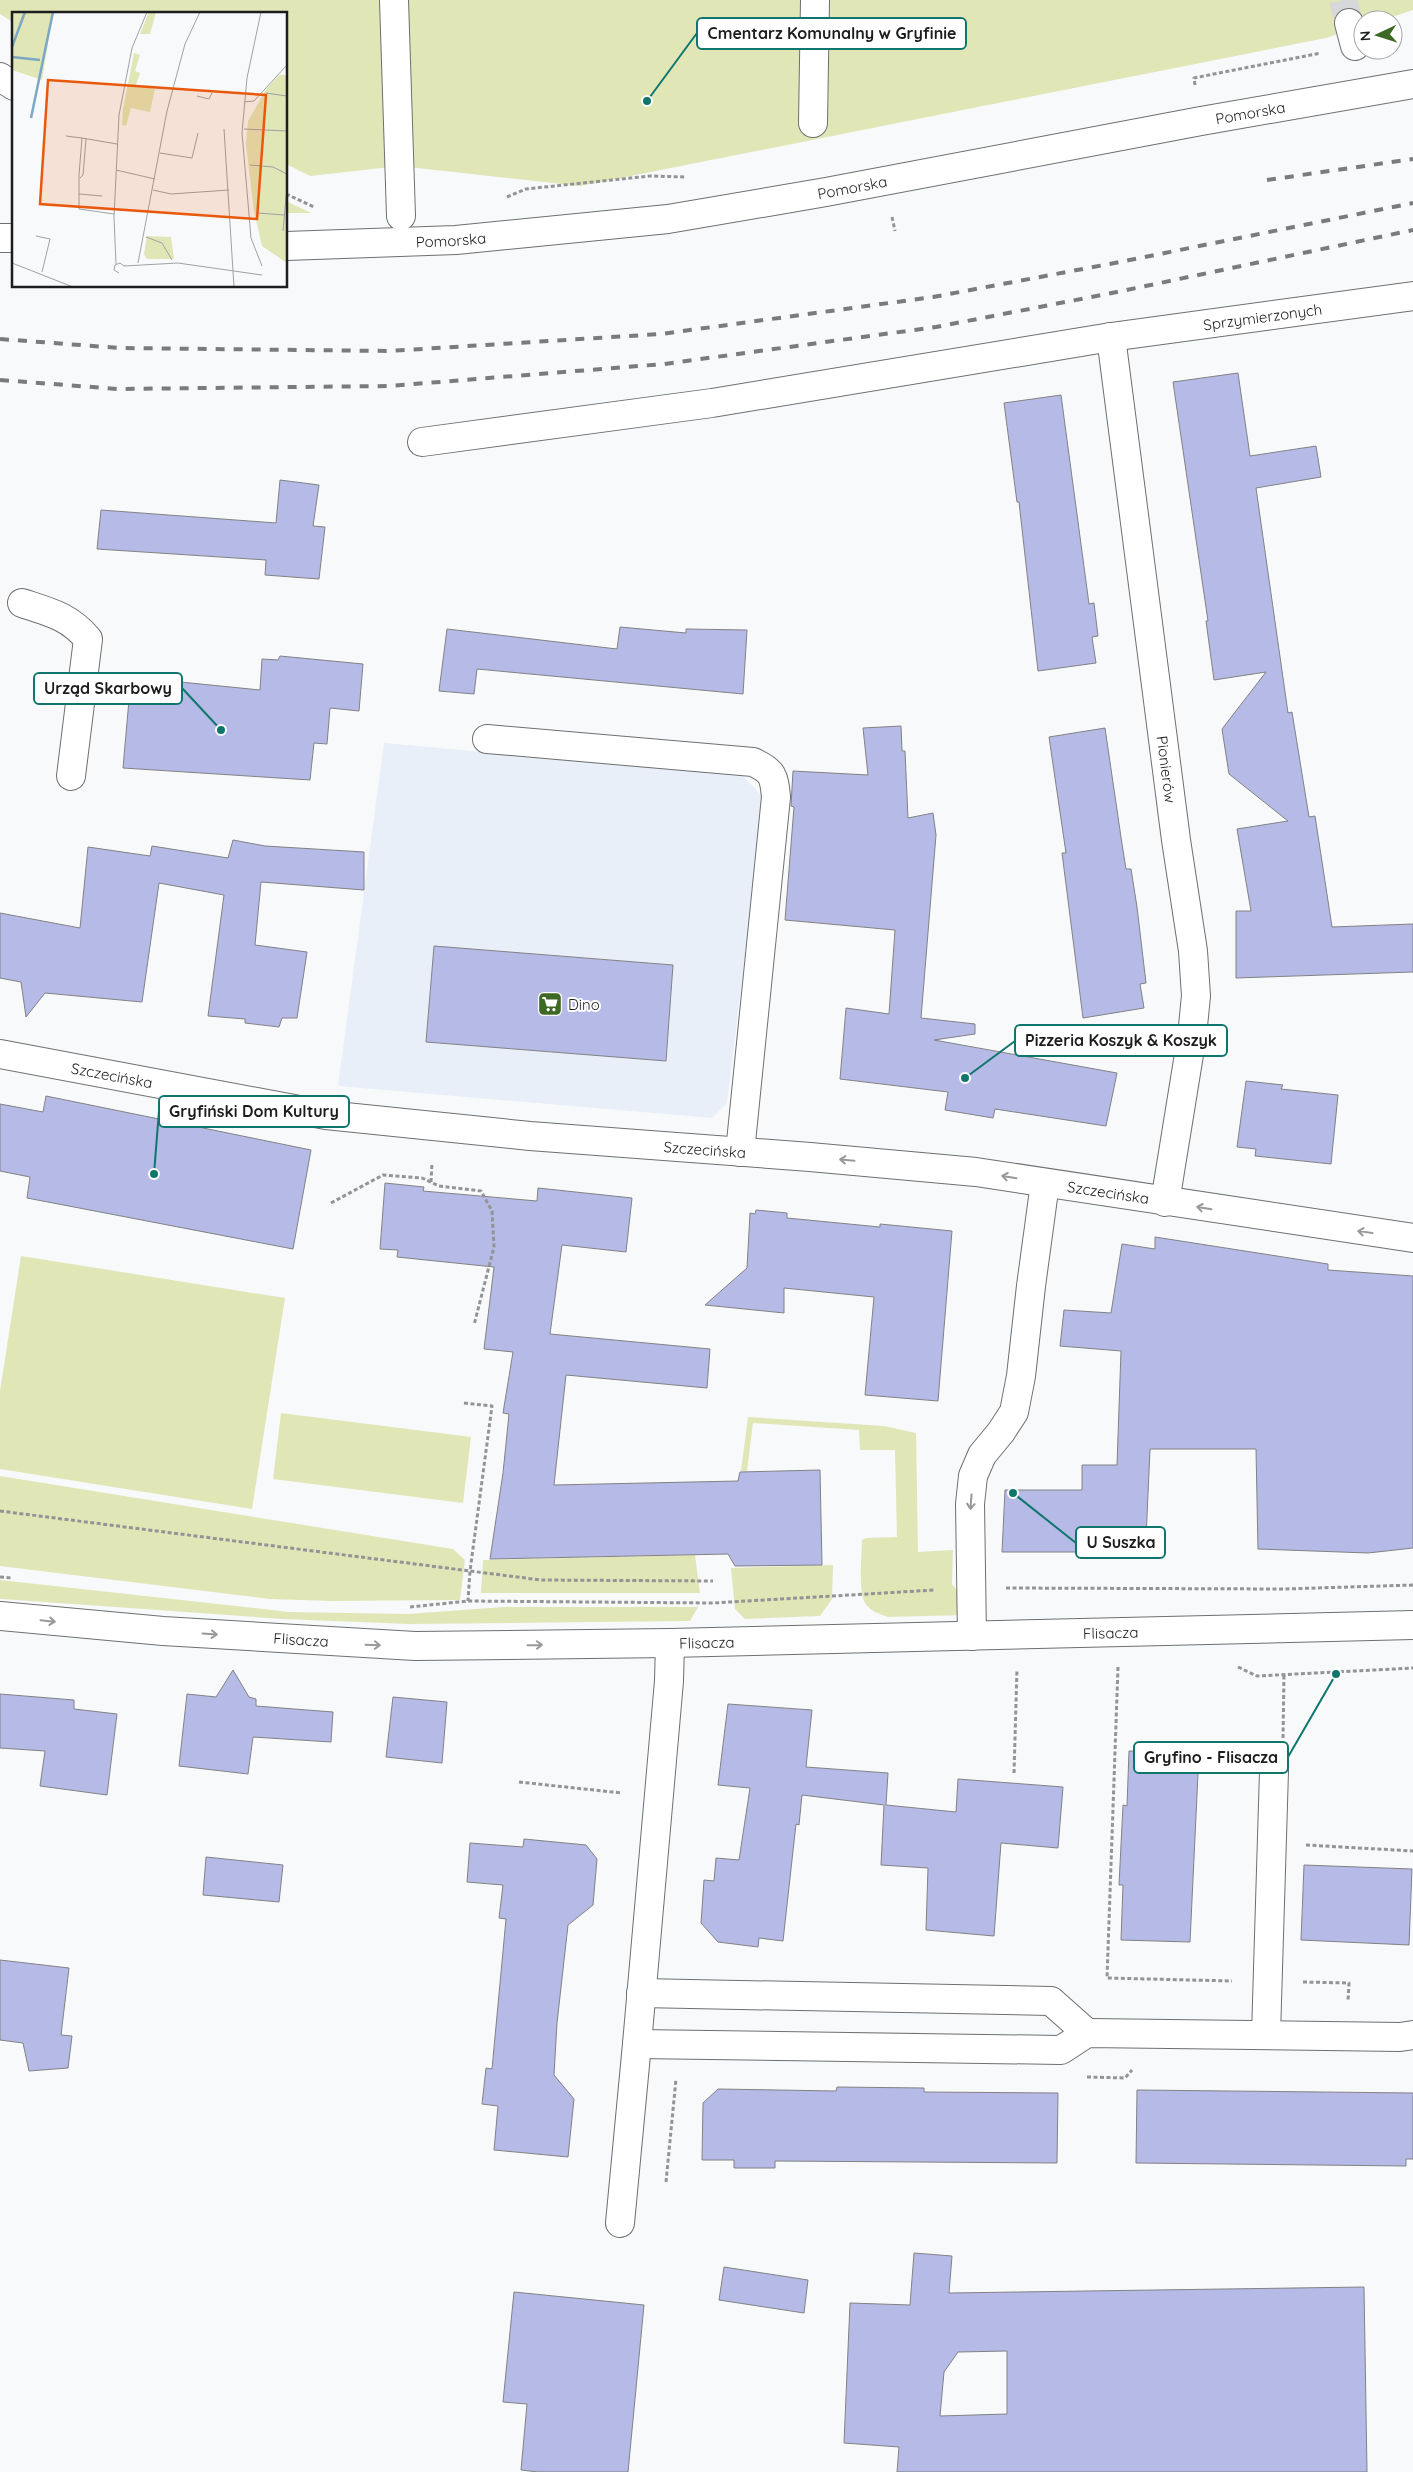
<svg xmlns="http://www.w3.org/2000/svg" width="1413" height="2472" font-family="Quicksand,sans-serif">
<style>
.built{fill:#e9eff8}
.green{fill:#e1e6b7}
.building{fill:#b5bae6;stroke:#828284;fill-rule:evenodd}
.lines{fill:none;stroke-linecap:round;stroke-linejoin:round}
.minor-tunnel{stroke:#d7d8da;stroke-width:28;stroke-dasharray:28 14;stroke-linecap:butt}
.minor-casing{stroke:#6d6f70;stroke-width:30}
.path{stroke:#939495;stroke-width:3;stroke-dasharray:4 2.5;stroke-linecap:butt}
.minor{stroke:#fff;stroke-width:28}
.rail{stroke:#7a7b7c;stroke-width:4;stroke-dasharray:9 9;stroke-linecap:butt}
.oneway{stroke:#99999a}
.labels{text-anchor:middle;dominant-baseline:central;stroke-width:4;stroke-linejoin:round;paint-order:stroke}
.street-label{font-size:15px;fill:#1c1d1e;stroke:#fff}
.poi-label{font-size:15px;fill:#1c1d1e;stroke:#fff;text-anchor:start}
.inset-river{fill:none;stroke:#7ca8c4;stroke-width:2.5}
.inset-road{fill:none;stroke:#a0a1a3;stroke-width:1}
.view{fill:#e8590c;fill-opacity:0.15;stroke:#e8590c;stroke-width:2.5}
.inset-edge{fill:none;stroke:#1c1d1e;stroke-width:2.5}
.leader{fill:none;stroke:#0f766e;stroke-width:2}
.callout-dot{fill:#0f766e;stroke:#fff;stroke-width:2}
.callout{fill:#fff;stroke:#0f766e;stroke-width:2}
.callout-label{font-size:16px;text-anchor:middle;font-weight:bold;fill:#1c1d1e}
</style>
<rect width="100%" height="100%" fill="#f8f9fb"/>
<polygon class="built" points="384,743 742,775 764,798 727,1103 712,1118 338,1086"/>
<g class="green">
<polygon points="0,0 1413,0 1413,10 1383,20 1363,20 1363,26 1326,38 580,186 399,166 310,176 286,164 286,14 14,14 14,23 0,14"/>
<polygon points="286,201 311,213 286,213"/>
<polygon points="21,1256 285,1298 252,1509 0,1469 0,1391"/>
<polygon points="281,1413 471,1437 463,1503 273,1479"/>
<path d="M748 1417 884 1426 916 1433 918 1552 953 1550 952 1584 962 1596V1615L888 1617C880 1614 870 1611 865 1603 858 1590 862 1555 862 1540L866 1538 897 1537 895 1450H860L859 1430 753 1423 747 1471H741Z"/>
<polygon points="0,1476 453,1549 465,1560 460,1600 332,1601 270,1599 0,1566"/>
<polygon points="695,1555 700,1593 481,1593 483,1560"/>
<polygon points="833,1565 832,1599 820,1616 745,1619 735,1609 731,1568"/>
<polygon points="0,1580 289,1612 408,1614 503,1607 698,1607 690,1621 409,1624 283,1619 2,1599 0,1599"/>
</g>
<g class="building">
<polygon points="1238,373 1250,456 1316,446 1321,477 1256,488 1288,713 1292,712 1309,817 1315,816 1332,927 1413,924 1413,972 1236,978 1236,911 1251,911 1237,829 1288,821 1229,774 1222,729 1266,672 1214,680 1206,621 1208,621 1173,382"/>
<polygon points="1061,395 1089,604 1094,603 1098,636 1092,637 1096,663 1038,671 1019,502 1017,502 1004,403"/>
<polygon points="280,480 319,485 313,526 325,527 319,579 265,575 266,560 97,549 101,510 276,523"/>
<polygon points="620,627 686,633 686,629 747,630 743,694 477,669 474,694 439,691 447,629 617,649"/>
<polygon points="280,656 363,664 359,711 330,708 327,744 314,743 310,780 123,768 131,677 260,690 262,659 278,660"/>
<polygon points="901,726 902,751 905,751 908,818 933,813 936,835 921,1018 975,1024 975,1034 934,1040 1117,1073 1106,1126 995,1109 993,1118 945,1110 948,1092 840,1079 846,1008 889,1014 895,930 785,920 794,807 791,806 793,771 868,775 863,728"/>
<polygon points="1105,728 1122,844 1126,869 1131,869 1137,907 1146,983 1140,984 1144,1008 1083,1018 1062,853 1066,853 1049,737"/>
<polygon points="233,840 265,846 364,852 364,890 261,882 255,945 307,952 297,1018 282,1018 279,1027 245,1023 245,1019 208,1016 224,895 159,883 142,1002 45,993 26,1017 21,982 0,978 0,913 80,928 88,847 150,856 152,846 228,858"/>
<polygon points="434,946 673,965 666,1061 426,1042"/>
<polygon points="1246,1081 1283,1085 1281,1089 1338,1095 1331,1164 1255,1156 1256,1149 1237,1147"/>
<polygon points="46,1096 311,1150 293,1249 27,1198 30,1177 0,1171 0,1104 43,1112"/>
<polygon points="385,1183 424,1187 423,1191 537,1201 538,1188 632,1198 626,1252 562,1245 550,1334 710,1349 707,1388 566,1375 554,1485 738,1481 740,1472 820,1470 822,1565 735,1566 728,1554 490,1559 503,1473 509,1414 503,1413 513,1352 484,1349 494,1267 397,1257 398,1250 380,1249"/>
<polygon points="756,1210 787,1213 787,1218 880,1227 880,1224 952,1231 938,1401 865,1395 874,1297 784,1288 784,1313 705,1305 747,1268 750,1213 755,1214"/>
<polygon points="1155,1237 1328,1264 1328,1270 1413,1276 1413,1548 1368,1553 1258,1549 1256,1449 1150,1449 1146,1539 1080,1540 1079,1552 1002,1552 1005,1490 1082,1490 1082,1465 1117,1465 1121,1351 1060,1346 1064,1310 1111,1313 1122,1244 1155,1249"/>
<polygon points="233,1670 249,1697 256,1699 256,1706 333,1712 331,1742 253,1737 248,1774 179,1766 187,1694 216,1697"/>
<polygon points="0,1694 74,1700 74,1709 117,1714 107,1795 40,1786 45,1751 0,1748"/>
<polygon points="393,1697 447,1702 442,1763 386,1757"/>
<polygon points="728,1704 812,1710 806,1767 888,1773 886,1805 956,1812 958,1779 1063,1787 1058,1848 1001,1843 994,1936 926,1930 928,1868 881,1865 884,1805 802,1795 799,1825 796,1824 783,1941 759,1938 758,1947 718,1942 701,1923 704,1880 714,1881 716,1858 739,1860 750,1788 718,1785"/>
<polygon points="1129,1751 1199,1753 1190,1942 1121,1940 1123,1885 1119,1885 1123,1805 1127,1806"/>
<polygon points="524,1839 586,1845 597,1859 593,1905 568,1925 557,2023 554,2075 574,2099 568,2157 494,2150 498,2106 482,2104 486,2068 492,2069 506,1919 499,1918 503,1885 467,1882 470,1843 523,1847"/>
<polygon points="206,1857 283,1865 279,1902 203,1895"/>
<polygon points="1304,1865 1412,1869 1409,1945 1301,1940"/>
<polygon points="0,1960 69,1968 61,2035 72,2036 68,2068 29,2071 23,2043 0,2040"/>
<polygon points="837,2087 924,2088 924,2092 1058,2093 1057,2163 775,2161 775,2168 734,2168 734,2160 702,2160 703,2103 718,2089 836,2091"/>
<polygon points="1137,2090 1413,2093 1413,2159 1406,2159 1406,2166 1136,2163"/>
<path d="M914 2253 952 2256 949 2293 1364 2287 1367 2472H897L899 2447 844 2443 850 2303 910 2305ZM1007 2351V2414L940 2416 944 2372 958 2352Z"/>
<polygon points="724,2267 808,2280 804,2313 719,2300"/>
<polygon points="514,2292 644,2305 628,2472 538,2472 521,2470 527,2404 503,2402"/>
</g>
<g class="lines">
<polyline class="minor-tunnel" points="1343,0 1349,23"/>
<defs>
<g id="minor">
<polyline points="394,0 401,216"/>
<polyline points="1349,23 1355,46"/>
<polyline points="0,77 14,86"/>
<polyline points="813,123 815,0"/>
<polyline points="0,238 14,238"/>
<path id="s1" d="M286 246 456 240 668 219 826 192 1201 121 1413 84"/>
<path id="s2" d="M1111 337 1176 840 1193 951 1196 996 1192 1036 1165 1202"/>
<path id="s3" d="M422 442 712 403 1111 337 1413 296"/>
<path d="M22 603C49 612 69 616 88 639L71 776"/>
<path d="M487 739 753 762C773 771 774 776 776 797L740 1152"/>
<path id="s4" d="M0 1054 326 1115 530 1136 810 1157 976 1172 1413 1238"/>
<path id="s5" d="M0 1616 163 1631 415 1646 670 1643 1413 1625"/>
<polyline points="972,1636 970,1504 973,1476 982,1455 1001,1432 1014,1412 1021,1376 1031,1286 1045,1183"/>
<polyline points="670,1643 669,1681 637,2044 1061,2050 1087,2033 1400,2037 1413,2035"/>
<polyline points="641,1993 1051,2001 1087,2033"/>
<polyline points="1266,2035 1274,1771"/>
<polyline points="620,2223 637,2044"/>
</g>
</defs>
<use href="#minor" class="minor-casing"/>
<g class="path">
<polyline points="1195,85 1194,78 1321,53"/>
<polyline points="286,194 314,207"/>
<polyline points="507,197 526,189 650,176 686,177"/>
<polyline points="892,217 895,231"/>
<polyline points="431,1182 432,1163"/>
<polyline points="331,1203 383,1175 422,1178 439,1186 481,1191 492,1211 494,1247 474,1325"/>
<polyline points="464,1403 492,1406 470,1571 541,1580 713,1581"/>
<polyline points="0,1511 470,1571 468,1601"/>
<polyline points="0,1577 12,1578"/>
<polyline points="1006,1588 1284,1589 1413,1585"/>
<polyline points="410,1607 468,1601 713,1603 935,1590"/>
<polyline points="1118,1667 1107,1978 1232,1981"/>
<polyline points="1238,1667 1257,1676 1413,1668"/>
<polyline points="1283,1738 1284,1674"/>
<polyline points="1014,1773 1017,1669"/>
<polyline points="519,1782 622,1793"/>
<polyline points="1306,1845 1413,1851"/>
<polyline points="1303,1982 1349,1983 1348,2001"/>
<polyline points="1087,2077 1125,2078 1132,2070"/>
<polyline points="666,2182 676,2079"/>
</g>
<use href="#minor" class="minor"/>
<g class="rail">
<polyline points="1267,180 1413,159"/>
<polyline points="0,339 120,348 389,351 661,334 933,297 1120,262 1413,203"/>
<polyline points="0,380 118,389 389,386 664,364 936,327 1117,292 1413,230"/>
</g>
</g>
<defs><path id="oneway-shaft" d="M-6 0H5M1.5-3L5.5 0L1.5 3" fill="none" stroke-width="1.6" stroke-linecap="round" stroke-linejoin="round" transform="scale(1.25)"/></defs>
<g class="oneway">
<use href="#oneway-shaft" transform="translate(847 1160) rotate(-175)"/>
<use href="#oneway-shaft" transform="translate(1009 1177) rotate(-171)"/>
<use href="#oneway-shaft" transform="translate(1204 1208) rotate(-171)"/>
<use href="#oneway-shaft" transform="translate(1365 1232) rotate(-172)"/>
<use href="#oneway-shaft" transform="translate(971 1502) rotate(94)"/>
<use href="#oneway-shaft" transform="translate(48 1621) rotate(6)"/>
<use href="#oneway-shaft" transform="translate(210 1634) rotate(4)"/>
<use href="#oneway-shaft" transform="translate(373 1645) rotate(2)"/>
<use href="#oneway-shaft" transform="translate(535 1645) rotate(-1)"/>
</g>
<defs>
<symbol id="supermarket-square" viewBox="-11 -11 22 22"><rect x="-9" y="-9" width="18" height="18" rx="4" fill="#3e6825" stroke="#fff"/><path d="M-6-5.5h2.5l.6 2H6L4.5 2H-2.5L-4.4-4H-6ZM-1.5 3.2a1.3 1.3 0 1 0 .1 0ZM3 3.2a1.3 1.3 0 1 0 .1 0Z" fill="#fff"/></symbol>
</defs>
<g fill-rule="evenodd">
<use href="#supermarket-square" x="536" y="990" width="28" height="28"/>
</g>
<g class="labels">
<g class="street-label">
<text stroke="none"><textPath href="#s1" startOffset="975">Pomorska</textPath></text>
<text stroke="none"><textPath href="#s1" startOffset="570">Pomorska</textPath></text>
<text stroke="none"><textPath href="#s1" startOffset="165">Pomorska</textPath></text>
<text stroke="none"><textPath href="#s3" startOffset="850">Sprzymierzonych</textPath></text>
<text stroke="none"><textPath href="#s2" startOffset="436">Pionierów</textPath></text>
<text stroke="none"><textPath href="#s4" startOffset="114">Szczecińska</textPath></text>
<text stroke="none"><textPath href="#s4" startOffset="712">Szczecińska</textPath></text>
<text stroke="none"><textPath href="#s4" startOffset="1118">Szczecińska</textPath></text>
<text stroke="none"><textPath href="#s5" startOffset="1112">Flisacza</textPath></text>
<text stroke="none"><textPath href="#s5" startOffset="302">Flisacza</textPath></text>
<text stroke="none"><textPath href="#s5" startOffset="708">Flisacza</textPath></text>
</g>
<g class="poi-label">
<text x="568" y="1004">Dino</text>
</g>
</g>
<g transform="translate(12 12)">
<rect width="275" height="275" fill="#f8f9fb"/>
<path d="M0 0H41L30 68 0 58ZM137 0H144L138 22H128ZM122 41 128 43 123 59 128 61 124 73 143 77 138 100 119 96 114 114 110 113 111 97ZM267 63H275V251L250 234 242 199 234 133 236 109 255 76ZM135 224 159 225 162 247H135L132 242Z" fill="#e1e6b7"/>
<path class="inset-river" d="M0 35 13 0M0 45 28 48M19 106 41 0"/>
<path class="inset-road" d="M249 0 235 66 230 121 239 226 250 254M254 81 275 84M185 84 197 87 200 81M232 90 242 89 275 53M212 117 222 275M232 117 275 119M54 124 70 126M148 141 180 146 186 121M238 153 261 155 275 162M104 158 143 167M68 166 71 163 74 127M141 178 159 182 217 178M67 182 90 184M246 201 272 203M102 202 67 197V163L70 126 105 132M271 219 275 175M24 224 38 227 30 260M134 225 150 231 160 248M0 251 61 275M126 251 155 99 173 32 188 0M104 252 102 205 107 103 120 36 135 0M112 254 166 251 250 263M107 261 102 258 103 253 108 251 112 254"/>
<path class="view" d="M36 68 254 83 245 207 28 192Z"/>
<rect width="275" height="275" class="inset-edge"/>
</g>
<path class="leader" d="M647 101L697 33M221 730L182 688M965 1078L1015 1041M154 1174L159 1111M1013 1493L1076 1543M1336 1674L1288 1757"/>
<g class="callout-dot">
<circle cx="647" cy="101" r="5"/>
<circle cx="221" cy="730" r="5"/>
<circle cx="965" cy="1078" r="5"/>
<circle cx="154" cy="1174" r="5"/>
<circle cx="1013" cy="1493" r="5"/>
<circle cx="1336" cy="1674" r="5"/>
</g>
<g class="callout">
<rect x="697" y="18" width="269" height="31" rx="5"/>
<rect x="34" y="673" width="148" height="31" rx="5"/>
<rect x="1015" y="1025" width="212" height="31" rx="5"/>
<rect x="159" y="1096" width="190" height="31" rx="5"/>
<rect x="1076" y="1527" width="89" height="31" rx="5"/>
<rect x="1134" y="1742" width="154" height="31" rx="5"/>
</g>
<g class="callout-label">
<text x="832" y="39">Cmentarz Komunalny w Gryfinie</text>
<text x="108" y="694">Urząd Skarbowy</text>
<text x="1121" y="1046">Pizzeria Koszyk &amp; Koszyk</text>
<text x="254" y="1117">Gryfiński Dom Kultury</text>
<text x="1121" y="1548">U Suszka</text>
<text x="1211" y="1763">Gryfino - Flisacza</text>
</g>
<g transform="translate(1378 35) rotate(266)"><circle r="24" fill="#ffffff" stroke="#a4a5a5"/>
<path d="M0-4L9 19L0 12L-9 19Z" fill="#3e6825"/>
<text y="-8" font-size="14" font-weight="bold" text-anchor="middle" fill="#1c1d1e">N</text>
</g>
</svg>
